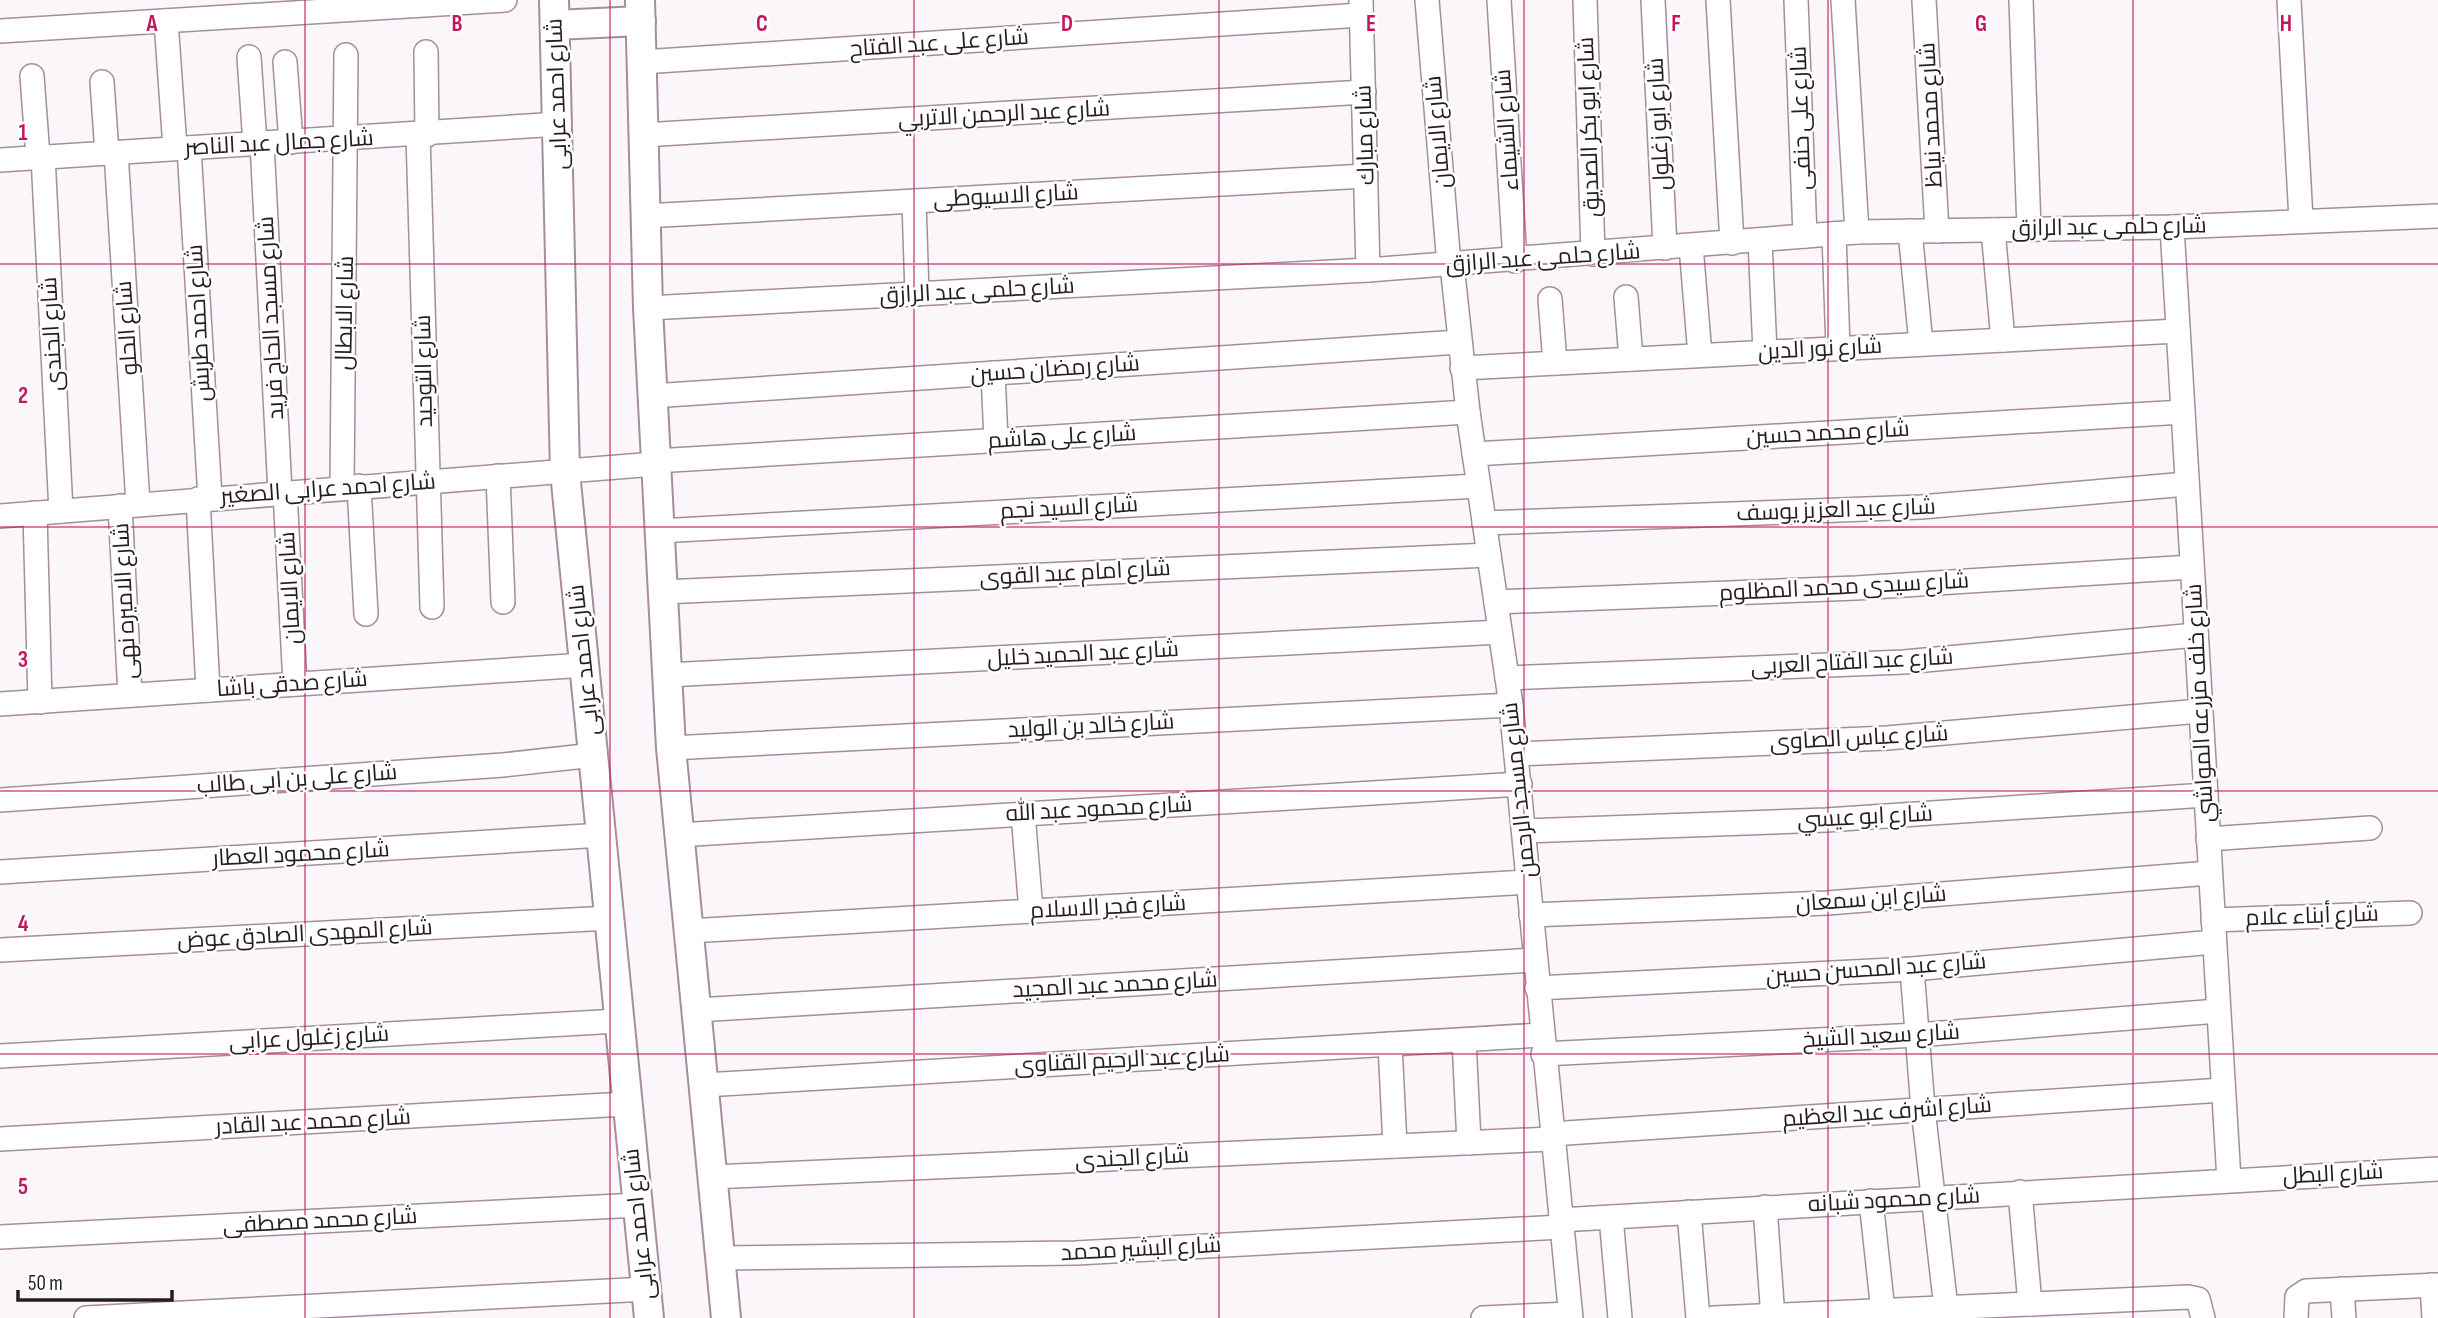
<svg xmlns="http://www.w3.org/2000/svg" width="2438" height="1318" font-family="'Sofia Sans Condensed',Cairo,sans-serif">
<style>
.lines{fill:none;stroke-linecap:round;stroke-linejoin:round}
.minor-casing{stroke:#a58d9d;stroke-width:26}
.tertiary-casing{stroke:#a58d9d;stroke-width:32}
.minor{stroke:#fff;stroke-width:23}
.tertiary{stroke:#fff;stroke-width:28}
.grid{fill:none;stroke:#c2185b;stroke-width:2;stroke-opacity:0.55}
.labels{text-anchor:middle;dominant-baseline:central;stroke-width:5;stroke-linejoin:round;paint-order:stroke}
.street-label{font-size:23px;fill:#261d23;stroke:#fff}
.grid-label{font-size:23px;text-anchor:middle;font-weight:bold;fill:#c2185b;stroke:#fff;stroke-width:5;stroke-linejoin:round;paint-order:stroke}
</style>
<rect width="100%" height="100%" fill="#fbf6fa"/>
<g class="lines">
<defs>
<g id="minor">
<polyline points="1361,0 1368,270"/>
<polyline points="1427,0 1449,265"/>
<polyline points="1499,0 1515,261"/>
<polyline points="1585,0 1593,254"/>
<polyline points="1653,0 1665,248"/>
<polyline points="1718,0 1732,243"/>
<polyline points="1796,0 1805,236"/>
<polyline points="1843,0 1857,232"/>
<polyline points="1924,0 1937,231"/>
<polyline points="2021,0 2029,230"/>
<polyline points="2289,0 2301,220"/>
<polyline points="166,21 175,148"/>
<polyline points="0,31 505,0"/>
<polyline points="426,52 427,135"/>
<polyline points="249,57 255,144"/>
<polyline points="285,62 291,142"/>
<polyline points="642,62 1361,15"/>
<polyline points="32,76 38,157"/>
<polyline points="102,82 107,153"/>
<polyline points="418,135 432,607"/>
<polyline points="643,135 1364,92"/>
<polyline points="262,143 280,492"/>
<polyline points="189,148 210,498"/>
<polyline points="116,152 138,504"/>
<polyline points="43,156 61,511"/>
<polyline points="0,160 559,124"/>
<polyline points="914,201 917,294"/>
<polyline points="645,216 1366,176"/>
<polyline points="2172,227 2229,1180"/>
<polyline points="1993,230 2003,340"/>
<polyline points="1910,231 1921,344"/>
<polyline points="1834,234 1838,348"/>
<polyline points="1760,240 1765,352"/>
<polyline points="1691,246 1700,355"/>
<polyline points="1452,265 1468,412 1511,705 1571,1318"/>
<polyline points="1626,297 1631,359"/>
<polyline points="1550,299 1555,363"/>
<polyline points="648,308 1368,270 1857,232 2172,227 2438,216"/>
<polyline points="1462,368 2178,331"/>
<polyline points="993,373 996,440"/>
<polyline points="652,396 1459,342"/>
<polyline points="1474,454 2183,412"/>
<polyline points="655,461 1468,412"/>
<polyline points="498,476 503,602"/>
<polyline points="359,486 366,614"/>
<polyline points="342,488 346,55"/>
<polyline points="285,492 295,684"/>
<polyline points="198,499 208,690"/>
<polyline points="120,506 130,695"/>
<polyline points="35,513 40,702"/>
<polyline points="0,516 655,464"/>
<polyline points="1484,523 1921,507 2187,484"/>
<polyline points="659,531 1478,486"/>
<polyline points="662,592 1489,555"/>
<polyline points="1496,602 1856,588 2192,567"/>
<polyline points="667,675 1500,632"/>
<polyline points="1507,678 1904,662 2196,635"/>
<polyline points="0,704 585,665"/>
<polyline points="671,748 1511,705"/>
<polyline points="1516,754 1887,738 2200,711"/>
<polyline points="0,800 503,765 594,755"/>
<polyline points="1023,814 1031,911"/>
<polyline points="1524,831 1826,820 2206,795"/>
<polyline points="679,835 1520,784"/>
<polyline points="2208,839 2370,828"/>
<polyline points="0,872 603,835"/>
<polyline points="1531,915 1827,903 2210,873"/>
<polyline points="2213,920 2410,913"/>
<polyline points="689,931 1528,882"/>
<polyline points="0,950 610,918"/>
<polyline points="1912,969 1923,1109 1946,1308"/>
<polyline points="1537,988 1912,969 2214,942"/>
<polyline points="696,1010 1534,960"/>
<polyline points="1464,1040 1469,1143"/>
<polyline points="1390,1044 1395,1146"/>
<polyline points="1543,1054 1917,1035 2218,1011"/>
<polyline points="0,1056 618,1021"/>
<polyline points="704,1085 1541,1035"/>
<polyline points="1551,1134 2223,1090"/>
<polyline points="0,1139 626,1104"/>
<polyline points="712,1177 1551,1139"/>
<polyline points="2020,1192 2030,1304"/>
<polyline points="1871,1201 1883,1311"/>
<polyline points="1765,1207 1773,1318"/>
<polyline points="1689,1212 1698,1318"/>
<polyline points="1611,1217 1620,1318"/>
<polyline points="1560,1220 2438,1169"/>
<polyline points="0,1237 639,1205"/>
<polyline points="720,1258 1076,1253 1561,1227"/>
<polyline points="2432,1285 2434,1318"/>
<polyline points="2342,1289 2344,1318"/>
<polyline points="86,1318 647,1289"/>
<polyline points="1483,1318 1570,1314"/>
<polyline points="1714,1318 2188,1297 2198,1299 2203,1318"/>
<polyline points="2296,1318 2297,1297 2306,1291 2438,1285"/>
</g>
<g id="tertiary">
<polyline points="554,0 565,472 649,1318"/>
<polyline points="640,0 648,308 671,748 726,1318"/>
<polyline points="555,25 641,21"/>
</g>
</defs>
<use href="#minor" class="minor-casing"/>
<use href="#tertiary" class="tertiary-casing"/>
<use href="#minor" class="minor"/>
<use href="#tertiary" class="tertiary"/>
</g>
<path class="grid" d="M305 0V1318M610 0V1318M914 0V1318M1219 0V1318M1524 0V1318M1828 0V1318M2133 0V1318M0 264H2438M0 527H2438M0 791H2438M0 1054H2438"/>
<g class="labels">
<g class="street-label">
<text transform="translate(939 43) rotate(-4)">شارع على عبد الفتاح</text>
<text transform="translate(557 94) rotate(-92)">شارع احمد عرابى</text>
<text transform="translate(1004 114) rotate(-3)">شارع عبد الرحمن الاتربي</text>
<text transform="translate(1931 115) rotate(-93)">شارع محمد نياظ</text>
<text transform="translate(1801 118) rotate(-92)">شارع على حنفى</text>
<text transform="translate(1659 124) rotate(-93)">شارع ابو زغلول</text>
<text transform="translate(1589 127) rotate(-92)">شارع ابو بكر الصديق</text>
<text transform="translate(1507 130) rotate(-94)">شارع الشيماء</text>
<text transform="translate(1438 132) rotate(-95)">شارع الايمان</text>
<text transform="translate(1365 135) rotate(-92)">شارع مبارك</text>
<text transform="translate(279 143) rotate(-3)">شارع جمال عبد الناصر</text>
<text transform="translate(1006 196) rotate(-3)">شارع الاسيوطى</text>
<text transform="translate(2109 227) rotate(-1)">شارع حلمى عبد الرازق</text>
<text transform="translate(1543 258) rotate(-4)">شارع حلمى عبد الرازق</text>
<text transform="translate(977 291) rotate(-3)">شارع حلمى عبد الرازق</text>
<text transform="translate(345 313) rotate(-89)">شارع الابطال</text>
<text transform="translate(271 318) rotate(-93)">شارع مسجد الحاج فريد</text>
<text transform="translate(199 323) rotate(-93)">شارع احمد طربش</text>
<text transform="translate(127 328) rotate(-94)">شارع الحلو</text>
<text transform="translate(52 334) rotate(-93)">شارع الجندى</text>
<text transform="translate(1820 349) rotate(-3)">شارع نور الدين</text>
<text transform="translate(1055 369) rotate(-4)">شارع رمضان حسين</text>
<text transform="translate(424 371) rotate(-91)">شارع التوحيد</text>
<text transform="translate(1828 433) rotate(-3)">شارع محمد حسين</text>
<text transform="translate(1062 437) rotate(-3)">شارع على هاشم</text>
<text transform="translate(328 489) rotate(-4)">شارع احمد عرابى الصغير</text>
<text transform="translate(1069 508) rotate(-3)">شارع السيد نجم</text>
<text transform="translate(1836 510) rotate(-2)">شارع عبد العزيز يوسف</text>
<text transform="translate(1075 573) rotate(-3)">شارع امام عبد القوى</text>
<text transform="translate(1844 587) rotate(-3)">شارع سيدى محمد المظلوم</text>
<text transform="translate(290 588) rotate(-93)">شارع الايمان</text>
<text transform="translate(125 601) rotate(-93)">شارع الاميره نهى</text>
<text transform="translate(1083 654) rotate(-3)">شارع عبد الحميد خليل</text>
<text transform="translate(584 660) rotate(-96)">شارع احمد عرابى</text>
<text transform="translate(1852 662) rotate(-3)">شارع عبد الفتاح العربى</text>
<text transform="translate(292 684) rotate(-4)">شارع صدقى باشا</text>
<text transform="translate(2200 703) rotate(-93)">شارع خلف مزرعه المواشي</text>
<text transform="translate(1091 726) rotate(-3)">شارع خالد بن الوليد</text>
<text transform="translate(1859 738) rotate(-3)">شارع عباس الصاوى</text>
<text transform="translate(297 779) rotate(-4)">شارع على بن ابى طالب</text>
<text transform="translate(1519 790) rotate(-96)">شارع مسجد الرحمن</text>
<text transform="translate(1099 809) rotate(-3)">شارع محمود عبد الله</text>
<text transform="translate(1865 817) rotate(-3)">شارع ابو عيسي</text>
<text transform="translate(301 854) rotate(-3)">شارع محمود العطار</text>
<text transform="translate(1871 899) rotate(-4)">شارع ابن سمعان</text>
<text transform="translate(1108 907) rotate(-3)">شارع فجر الاسلام</text>
<text transform="translate(2312 916) rotate(-2)">شارع أبناء علام</text>
<text transform="translate(305 934) rotate(-3)">شارع المهدى الصادق عوض</text>
<text transform="translate(1876 969) rotate(-4)">شارع عبد المحسن حسين</text>
<text transform="translate(1115 985) rotate(-3)">شارع محمد عبد المجيد</text>
<text transform="translate(1881 1036) rotate(-3)">شارع سعيد الشيخ</text>
<text transform="translate(309 1038) rotate(-3)">شارع زغلول عرابى</text>
<text transform="translate(1122 1060) rotate(-3)">شارع عبد الرحيم القناوى</text>
<text transform="translate(1887 1112) rotate(-4)">شارع اشرف عبد العظيم</text>
<text transform="translate(313 1122) rotate(-3)">شارع محمد عبد القادر</text>
<text transform="translate(1132 1158) rotate(-3)">شارع الجندى</text>
<text transform="translate(2333 1174) rotate(-3)">شارع البطل</text>
<text transform="translate(1894 1200) rotate(-3)">شارع محمود شبانه</text>
<text transform="translate(320 1221) rotate(-3)">شارع محمد مصطفى</text>
<text transform="translate(639 1224) rotate(-96)">شارع احمد عرابى</text>
<text transform="translate(1141 1249) rotate(-3)">شارع البشير محمد</text>
</g>
</g>
<g class="grid-label">
<text x="152" y="31">A</text>
<text x="457" y="31">B</text>
<text x="762" y="31">C</text>
<text x="1067" y="31">D</text>
<text x="1371" y="31">E</text>
<text x="1676" y="31">F</text>
<text x="1981" y="31">G</text>
<text x="2286" y="31">H</text>
<text x="23" y="140">1</text>
<text x="23" y="403">2</text>
<text x="23" y="667">3</text>
<text x="23" y="931">4</text>
<text x="23" y="1194">5</text>
</g>
<path d="M18 1290v10h154v-10" fill="none" stroke="#261d23" stroke-width="3.5"/>
<text x="28" y="1290" font-size="21" fill="#261d23" stroke="#ffffff" stroke-width="5" paint-order="stroke">50 m</text>
</svg>
